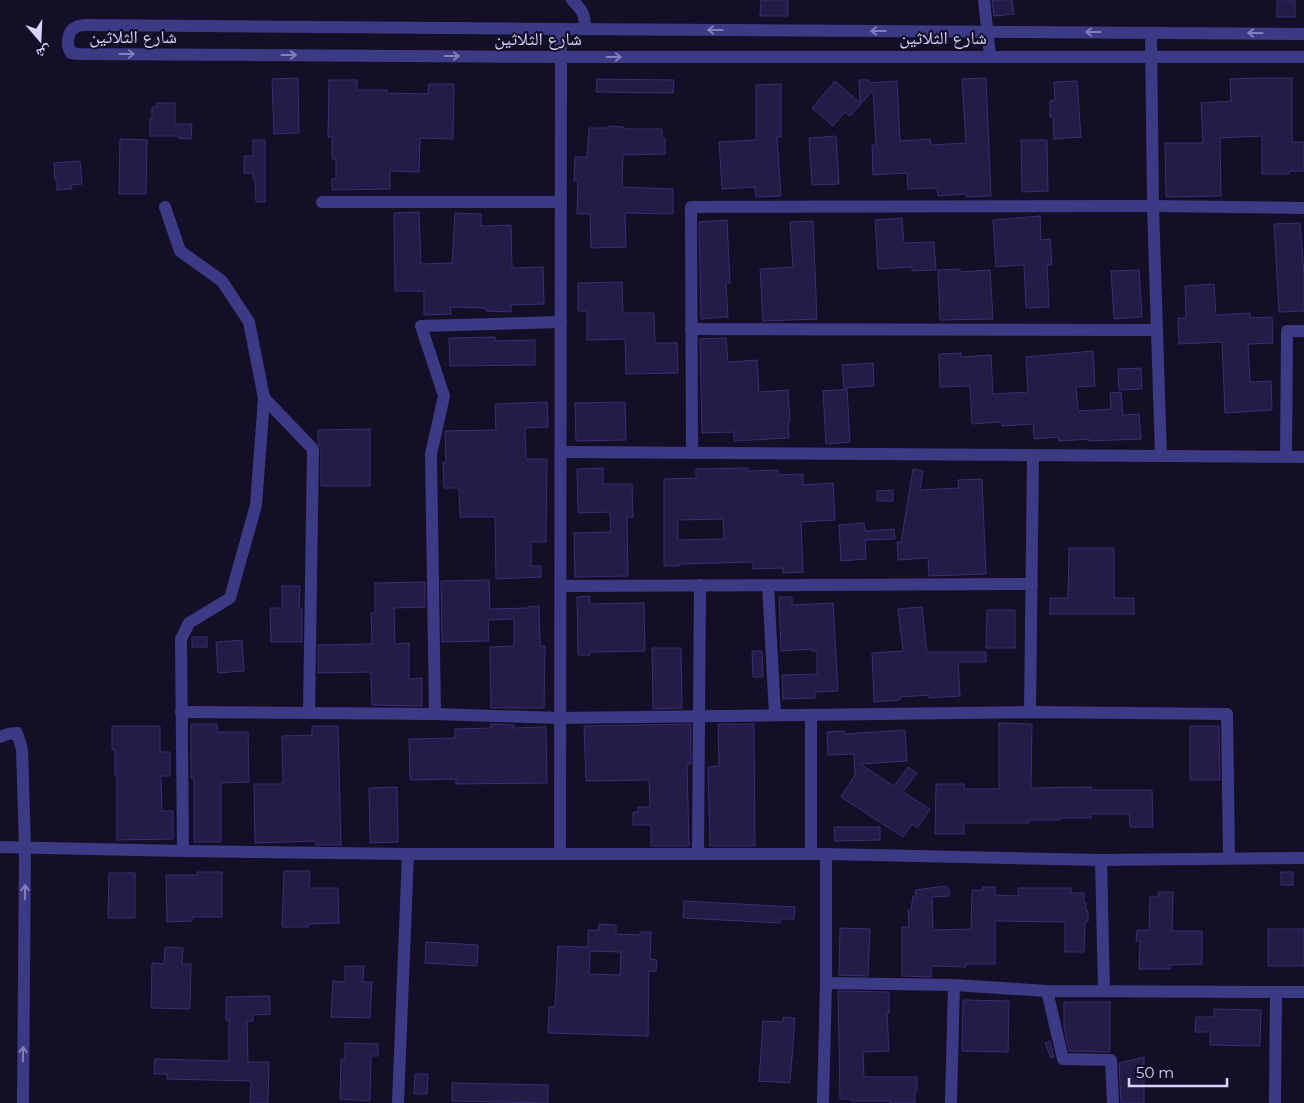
<svg xmlns="http://www.w3.org/2000/svg" width="1304" height="1103" font-family="Montserrat,'Noto Naskh Arabic',sans-serif">
<style>
.building{fill:#241b47;stroke:#3b2d73;fill-rule:evenodd}
.lines{fill:none;stroke-linecap:round;stroke-linejoin:round}
.street{stroke:#3d3a85;stroke-width:12}
.oneway{stroke:#837fbc}
.labels{text-anchor:middle;dominant-baseline:central;stroke-width:4;stroke-linejoin:round;paint-order:stroke}
.street-label{font-size:18px;fill:#d9d4ff;stroke:#130f26}
</style>
<rect width="100%" height="100%" fill="#130f26"/>
<g class="building">
<polygon points="761,0 788,0 788,16 760,16"/>
<polygon points="992,0 1012,0 1014,14 994,16"/>
<rect x="1277" y="1" width="18" height="16"/>
<polygon points="298,78 299,133 274,134 272,79"/>
<polygon points="986,78 991,196 966,197 966,194 938,196 937,188 908,189 907,173 873,175 872,145 876,145 873,90 850,116 845,112 833,126 812,108 835,81 860,103 859,80 869,80 869,83 897,81 900,141 930,139 931,145 966,143 962,79"/>
<polygon points="1258,78 1292,78 1292,142 1304,142 1304,171 1289,171 1289,174 1262,174 1262,136 1220,138 1221,196 1166,197 1165,143 1203,143 1201,103 1231,101 1230,79"/>
<polygon points="597,79 674,80 673,93 596,92"/>
<polygon points="329,80 357,80 357,90 387,90 387,93 428,94 429,84 454,84 453,139 420,138 419,172 390,171 390,189 332,190 332,179 336,179 336,159 332,159 332,137 328,137"/>
<polygon points="1077,81 1081,137 1054,139 1053,117 1050,117 1050,101 1055,100 1054,82"/>
<polygon points="781,84 781,137 777,137 781,196 756,197 755,187 722,189 719,142 756,140 756,85"/>
<polygon points="157,103 175,103 175,124 192,124 191,139 178,138 178,136 150,136 150,118 152,118 152,107 157,107"/>
<polygon points="608,126 623,127 625,129 662,129 662,137 665,138 665,154 623,155 622,187 673,189 673,214 625,213 626,247 591,248 590,214 577,214 578,181 574,181 575,157 587,157 589,128 608,128"/>
<polygon points="836,136 839,184 812,185 809,138"/>
<polygon points="120,139 147,140 146,194 119,194"/>
<polygon points="253,140 265,140 265,202 256,202 255,179 253,179 253,173 244,173 244,156 253,156"/>
<polygon points="1021,140 1047,140 1048,191 1022,192"/>
<polygon points="80,161 82,184 71,185 72,189 57,190 57,180 55,180 54,163"/>
<polygon points="419,212 421,264 452,263 455,213 481,214 481,226 511,225 512,268 543,267 544,304 511,305 511,312 486,311 486,308 450,307 451,314 424,315 424,291 395,291 394,213"/>
<polygon points="1040,216 1041,240 1050,239 1052,265 1047,265 1049,307 1026,308 1024,265 996,267 993,220"/>
<polygon points="902,218 904,243 934,242 936,270 912,271 912,267 878,269 875,220"/>
<polygon points="727,220 730,283 726,283 728,317 701,319 699,222"/>
<polygon points="813,221 817,319 763,321 760,269 793,267 790,222"/>
<polygon points="1300,223 1304,275 1304,311 1279,312 1274,224"/>
<polygon points="960,269 960,272 990,270 993,319 940,320 938,270"/>
<polygon points="1139,270 1142,317 1114,319 1111,271"/>
<polygon points="622,282 623,313 654,313 655,343 677,343 678,373 626,374 625,339 587,340 587,311 578,311 578,283"/>
<polygon points="1214,284 1216,315 1250,313 1250,318 1272,317 1273,343 1248,344 1250,382 1271,381 1272,410 1225,413 1222,342 1179,344 1178,318 1186,318 1185,286"/>
<polygon points="495,337 495,341 535,340 535,365 450,366 449,338"/>
<polygon points="726,338 728,362 757,360 759,392 788,390 790,422 788,422 789,438 734,441 734,432 702,433 700,339"/>
<polygon points="1093,351 1095,386 1076,387 1078,411 1111,409 1110,393 1121,392 1123,415 1139,414 1141,439 1089,441 1089,439 1059,441 1058,437 1034,439 1033,424 1002,426 1001,422 972,424 970,386 940,387 939,354 961,353 961,357 991,355 993,394 1028,392 1026,357"/>
<polygon points="873,363 874,386 844,388 842,365"/>
<polygon points="1141,368 1142,389 1119,390 1118,369"/>
<polygon points="847,389 850,442 826,444 823,391"/>
<polygon points="547,402 548,427 525,428 526,459 547,459 546,542 531,542 531,566 541,566 541,577 496,579 495,517 460,517 459,488 444,488 443,462 446,462 445,431 496,430 495,404"/>
<polygon points="625,402 626,440 576,441 575,403"/>
<polygon points="370,429 370,486 321,486 321,449 318,443 318,430"/>
<polygon points="603,468 603,484 632,484 633,517 627,517 628,576 575,577 574,533 611,532 610,512 578,513 577,469"/>
<path d="M748 468V471L778 470V475L803 474V485L833 483 835 520 801 522 803 572 783 573V568L753 569V562L679 564V566H664V479L696 478V469ZM723 519 724 539 678 540V520Z"/>
<polygon points="913,469 923,471 920,490 959,488 958,480 982,479 986,574 929,576 928,558 898,560 897,542 901,542"/>
<polygon points="893,490 893,501 877,501 877,491"/>
<polygon points="864,523 865,531 894,529 895,539 865,540 866,559 841,561 839,525"/>
<polygon points="1069,548 1114,548 1114,598 1134,598 1134,614 1050,614 1050,598 1068,598"/>
<polygon points="489,580 490,609 528,608 528,607 539,606 540,646 545,646 544,708 491,708 490,647 514,646 514,619 488,620 489,641 442,642 441,581"/>
<polygon points="425,582 425,607 394,608 395,644 409,643 409,679 422,678 422,706 372,705 371,672 318,673 318,645 372,644 371,613 375,613 375,583"/>
<polygon points="282,586 300,586 299,608 302,608 302,642 271,642 270,608 282,608"/>
<polygon points="590,596 590,604 644,603 645,651 590,652 590,655 578,655 577,597"/>
<polygon points="779,597 792,597 792,605 833,603 838,691 815,692 815,698 783,699 782,675 817,674 817,651 812,651 812,649 781,651"/>
<polygon points="922,607 927,652 986,652 986,662 958,662 960,696 929,698 929,695 900,697 900,700 874,702 872,653 903,651 898,609"/>
<polygon points="987,610 1015,610 1015,648 986,648"/>
<rect x="192" y="637" width="15" height="10"/>
<polygon points="242,640 244,671 218,673 216,642"/>
<polygon points="652,648 681,648 682,708 653,709"/>
<polygon points="752,651 762,651 763,677 753,677"/>
<polygon points="999,723 1032,724 1031,788 1091,787 1091,790 1152,790 1153,827 1130,827 1129,814 1091,814 1091,818 1060,818 1060,820 1029,820 1029,823 964,823 964,834 935,834 936,784 964,784 964,789 999,789"/>
<polygon points="191,724 217,724 217,732 248,732 249,782 221,783 221,842 194,842 194,778 191,778"/>
<polygon points="491,724 514,725 514,728 546,727 547,783 456,784 456,779 410,780 409,739 455,738 455,729 491,728"/>
<polygon points="691,724 691,764 687,764 689,846 651,846 651,825 633,825 633,812 638,812 638,807 650,807 649,780 586,781 584,726"/>
<polygon points="718,724 754,724 755,846 710,846 708,767 719,766"/>
<polygon points="112,726 160,726 160,752 170,752 170,776 161,776 162,811 173,811 173,839 117,840 117,776 115,776 115,750 112,750"/>
<polygon points="312,726 338,726 341,845 316,845 316,841 255,843 254,784 283,784 282,736 312,735"/>
<polygon points="1190,726 1219,726 1220,780 1190,780"/>
<polygon points="905,730 907,761 860,764 894,786 908,767 917,773 903,792 930,809 917,828 912,824 903,837 841,797 855,775 854,754 828,755 827,732 844,731 845,734"/>
<polygon points="397,787 398,842 370,843 369,788"/>
<polygon points="834,827 880,827 880,840 835,841"/>
<polygon points="284,871 310,871 309,888 338,888 339,923 308,924 308,927 282,927"/>
<polygon points="197,872 222,872 222,917 192,917 192,921 167,922 166,875 197,875"/>
<rect x="1281" y="872" width="12" height="13"/>
<polygon points="109,873 135,873 135,918 108,918"/>
<polygon points="946,886 950,891 949,896 932,897 933,930 971,929 972,890 983,890 983,887 995,887 995,895 1018,896 1018,888 1071,888 1071,893 1084,893 1084,903 1086,903 1086,910 1088,911 1088,922 1085,922 1084,952 1065,952 1065,922 995,921 995,964 966,964 966,967 931,966 931,977 902,976 902,927 909,927 908,910 911,910 913,896 916,896 915,890"/>
<polygon points="1158,892 1173,892 1172,931 1202,931 1202,964 1170,965 1170,969 1139,969 1140,941 1136,941 1137,930 1149,930 1150,897 1158,897"/>
<polygon points="684,901 795,907 794,919 780,919 780,923 683,918"/>
<path d="M599 924 616 925V934L640 935V932H651L650 959 657 960 656 971H649L648 1036 548 1033 549 1007H555L558 946 588 947V930H599ZM590 951 621 952 620 975 589 974Z"/>
<polygon points="840,928 870,929 868,976 839,975"/>
<rect x="1268" y="929" width="36" height="37"/>
<polygon points="426,942 478,945 477,966 425,963"/>
<polygon points="165,947 183,948 182,964 191,964 190,1009 151,1008 152,963 164,964"/>
<polygon points="345,966 364,966 363,982 372,982 370,1018 331,1017 333,981 345,982"/>
<polygon points="838,991 889,992 889,1013 887,1013 889,1051 863,1052 864,1077 917,1077 917,1091 915,1091 915,1103 890,1103 890,1101 851,1101 851,1099 840,1099"/>
<polygon points="270,996 270,1014 253,1015 253,1021 247,1021 248,1062 269,1062 268,1103 250,1103 251,1081 167,1079 167,1074 154,1074 155,1059 229,1061 229,1020 226,1020 226,997"/>
<polygon points="963,1000 1009,1001 1008,1052 962,1051"/>
<polygon points="1064,1002 1110,1002 1110,1052 1069,1051 1064,1027"/>
<polygon points="1214,1009 1261,1010 1260,1046 1210,1045 1210,1032 1195,1032 1196,1017 1214,1017"/>
<polygon points="783,1017 795,1018 790,1083 759,1081 763,1021 783,1022"/>
<polygon points="1050,1041 1054,1057 1051,1058 1045,1043"/>
<polygon points="345,1043 378,1044 378,1056 371,1056 370,1101 340,1099 341,1059 345,1059"/>
<polygon points="1144,1057 1144,1103 1121,1103 1119,1063"/>
<polygon points="415,1074 428,1074 427,1094 414,1094"/>
<polygon points="452,1083 548,1085 548,1103 452,1101"/>
</g>
<g class="lines">
<g class="street">
<path d="M572 0C583 11 585 14 585 29"/>
<polyline points="984,0 990,56"/>
<polyline points="1151,33 1153,206 1161,456"/>
<path d="M1304 34 561 29 88 25C84 25 79 25 76 27 67 31 66 46 71 53L78 54 561 57H1304"/>
<polyline points="322,202 561,202"/>
<polyline points="165,207 180,251 222,281 249,322 264,398 256,505 230,598 189,623 181,639 183,851"/>
<polyline points="691,329 1156,330"/>
<polyline points="264,398 313,449 309,713"/>
<polyline points="561,452 1304,457"/>
<polyline points="692,453 691,207 1153,206 1304,208"/>
<polyline points="1286,456 1287,331 1304,331"/>
<polyline points="768,585 775,715"/>
<polyline points="561,586 1032,584"/>
<polyline points="181,712 435,714 560,718 1030,712 1227,714 1229,858"/>
<polyline points="1030,712 1033,455"/>
<polyline points="435,714 431,454 444,396 421,326 561,322"/>
<polyline points="0,737 8,734 17,733 22,749 25,847 23,1103"/>
<polyline points="0,847 183,851 408,854 826,854 1101,860 1304,858"/>
<polyline points="560,853 561,29"/>
<polyline points="698,854 700,585"/>
<polyline points="811,854 811,715"/>
<polyline points="1101,860 1104,990"/>
<polyline points="826,983 954,985 1047,991 1276,992"/>
<polyline points="1047,991 1063,1059 1111,1060 1113,1103"/>
<polyline points="398,1103 408,854"/>
<polyline points="823,1103 826,983 826,854"/>
<polyline points="951,1103 954,985"/>
<polyline points="1275,1103 1276,992 1304,992"/>
</g>
</g>
<defs><path id="oneway-shaft" d="M-6 0H5M1.5-3L5.5 0L1.5 3" fill="none" stroke-width="1.6" stroke-linecap="round" stroke-linejoin="round" transform="scale(1.25)"/></defs>
<g class="oneway">
<use href="#oneway-shaft" transform="translate(715 30) rotate(-180)"/>
<use href="#oneway-shaft" transform="translate(878 31) rotate(-180)"/>
<use href="#oneway-shaft" transform="translate(1093 32) rotate(-180)"/>
<use href="#oneway-shaft" transform="translate(1255 33) rotate(-180)"/>
<use href="#oneway-shaft" transform="translate(127 54)"/>
<use href="#oneway-shaft" transform="translate(289 55)"/>
<use href="#oneway-shaft" transform="translate(452 56)"/>
<use href="#oneway-shaft" transform="translate(614 57)"/>
<use href="#oneway-shaft" transform="translate(25 892) rotate(-89)"/>
<use href="#oneway-shaft" transform="translate(23 1054) rotate(-89)"/>
</g>
<g class="labels">
<g class="street-label">
<text x="133" y="37">شارع الثلاثين</text>
<text x="943" y="38">شارع الثلاثين</text>
<text x="538" y="39">شارع الثلاثين</text>
</g>
</g>
<g transform="translate(40 40) rotate(161)" stroke="#130f26" stroke-width="4" paint-order="stroke">
<path d="M0-4L9 19L0 12L-9 19Z" fill="#d9d4ff"/>
<text y="-8" font-size="14" font-weight="bold" text-anchor="middle" fill="#d9d4ff">ش</text>
</g>
<path d="M1129 1078v8h98v-8" fill="none" stroke="#d9d4ff" stroke-width="2.5"/>
<text x="1136" y="1078" font-size="15" fill="#d9d4ff" stroke="#130f26" stroke-width="4" paint-order="stroke">50 m</text>
</svg>
